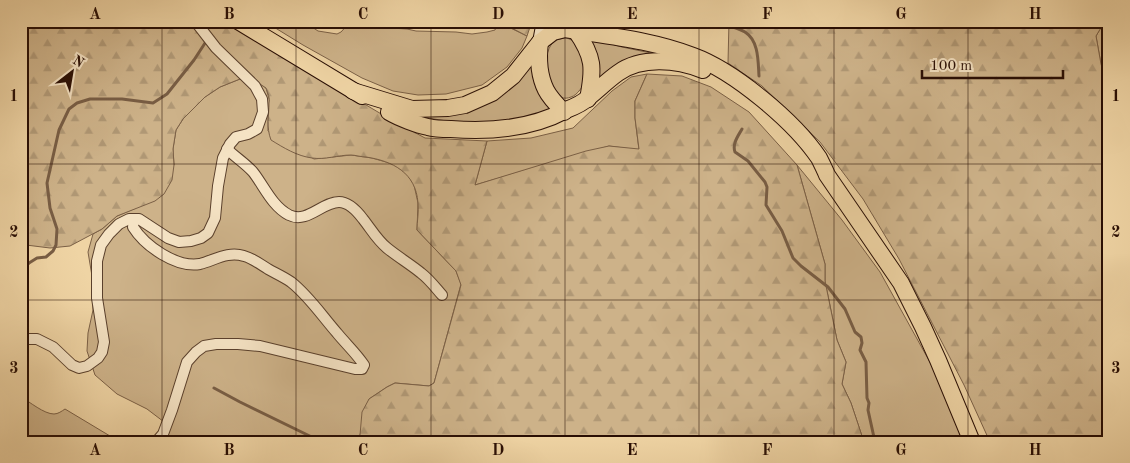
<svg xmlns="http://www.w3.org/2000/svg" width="1130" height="463" font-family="'Old Standard TT',serif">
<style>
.grass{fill:#cdb289;stroke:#7b6046}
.forest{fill:url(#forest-firs);stroke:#7b6046}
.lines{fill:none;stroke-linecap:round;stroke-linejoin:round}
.stream{stroke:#785d44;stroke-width:3}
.minor-casing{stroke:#5a402c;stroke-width:12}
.secondary-casing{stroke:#290e04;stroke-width:16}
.trunk-casing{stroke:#290e04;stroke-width:18}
.minor{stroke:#f5e3c4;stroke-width:10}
.secondary{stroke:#f5e3c4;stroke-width:14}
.trunk{stroke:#efd4a4;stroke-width:16}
.grid{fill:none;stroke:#290e04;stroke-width:1;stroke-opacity:0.55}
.neatline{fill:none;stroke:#290e04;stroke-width:2}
.grid-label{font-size:16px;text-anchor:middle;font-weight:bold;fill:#290e04}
</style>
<defs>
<pattern id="forest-firs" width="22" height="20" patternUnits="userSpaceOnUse" patternTransform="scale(1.25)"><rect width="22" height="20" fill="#cdb289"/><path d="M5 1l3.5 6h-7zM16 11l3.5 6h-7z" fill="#b09875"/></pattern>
</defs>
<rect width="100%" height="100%" fill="#efd4a4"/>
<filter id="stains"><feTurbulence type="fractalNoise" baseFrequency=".004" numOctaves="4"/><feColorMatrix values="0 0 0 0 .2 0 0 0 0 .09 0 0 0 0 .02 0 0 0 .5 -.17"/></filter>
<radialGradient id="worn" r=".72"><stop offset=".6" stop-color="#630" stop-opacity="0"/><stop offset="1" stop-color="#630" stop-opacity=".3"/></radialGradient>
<g class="grass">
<polygon points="264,21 303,21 318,31 337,34 341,32 351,21 370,21 391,28 407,29 416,31 456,32 472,34 487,32 495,30 498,22 527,36 522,48 507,67 482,85 446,94 418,95 393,91 362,78 303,45"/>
<polygon points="1105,21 1109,21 1109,92 1101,64 1096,36"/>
<path d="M567 38 578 43 587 80C583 85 578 95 571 97 547 107 537 52 556 40 559 39 564 38 567 38Z"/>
<polygon points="590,38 622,47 694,62 598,79"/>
<polygon points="534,57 552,112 510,121 471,125 416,116 470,109"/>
<polygon points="647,74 635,101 635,118 639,150 609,146 475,185 487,141 531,138 573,128 612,91 631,77"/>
<polygon points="251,78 266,88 270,102 268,117 268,131 314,159 351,155 372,158 393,164 407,174 414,185 418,203 417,230 456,271 461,284 434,383 429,386 395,383 387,387 369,399 360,435 362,442 164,442 168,425 147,409 117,394 95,375 87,351 88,333 93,310 92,276 88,252 93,234 102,229 117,216 136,208 174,165 173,149 176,130 183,119 205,97 220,87 240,79"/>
<polygon points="797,165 842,220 880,272 947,393 970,442 864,442 851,403 842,384 846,362 837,340 825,281 825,264"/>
<path d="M21 397C30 402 44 414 54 414 58 414 62 411 65 409L120 442H21Z"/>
</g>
<g class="forest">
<path d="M21 21H230L351 96 388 118 425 138 487 141 475 185 586 151 609 146 639 149 635 118V101L647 74 682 76 711 87 749 112 797 165 825 264V281L837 340 846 362 842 384 851 403 864 442H362L360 435 362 412 369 399 387 387 395 383 429 386 434 383 461 285 456 271 417 230C417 221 419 212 418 203 416 173 393 161 366 157 361 157 355 155 351 155 338 155 325 160 312 158 297 156 284 148 271 140 266 127 269 116 269 103 270 98 268 93 266 88L251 78 240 79 220 87 205 97 183 119 176 130 173 149 174 165 172 180 164 194 155 201 117 216 102 229 70 246 50 248 26 245 21 248Z"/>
<polygon points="498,21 532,21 527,36"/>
<polygon points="729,21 1105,21 1096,36 1101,64 1109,92 1109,442 990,442 964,385 899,259 863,199 820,142 762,86 728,63"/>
</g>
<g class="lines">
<g class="stream">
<path d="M715 21C723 24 739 28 745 32 759 41 758 61 759 76"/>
<path d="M742 129C738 136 732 144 735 152L748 161 765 182 767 187 766 205 782 231 793 258 801 266 828 287 845 309 855 332 861 337 862 343 860 350 866 362 867 398 869 403 868 410 875 442"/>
<polyline points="21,270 29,263 37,258 46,257 53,251 56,245 57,229 50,208 47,183 59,130 69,109 77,103 90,99 122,99 153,103 167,94 194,60 207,40"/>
<polyline points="214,388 240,402 322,442"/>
</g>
<defs>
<g id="minor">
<path d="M227 149C235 157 245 163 253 172 264 186 272 206 289 215 307 224 322 202 339 202 349 202 357 211 363 219 371 229 377 240 387 248 398 257 410 264 421 273 429 279 435 287 442 295"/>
<path d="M134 219 133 227C145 246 176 268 200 264 215 260 228 251 244 256 252 258 260 264 268 269 275 273 284 277 291 282 309 296 322 316 337 333 346 344 356 353 364 365L362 369H355L260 346 238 344H216L204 346 196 352 187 362 172 410 163 434 156 442"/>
<polyline points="21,342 25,339 37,339 53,347 72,365 79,368 87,366 98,358 102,352 104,342 97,298 97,261 101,245 109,234 119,224 129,219 139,219 168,238 179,242 191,241 201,238 208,233 215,218 218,186 223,158 230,144 236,137 248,134 257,129 263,112 262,99 255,86 216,48 195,21"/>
</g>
<polyline id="secondary" points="540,42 544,21"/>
<g id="trunk">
<polyline points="238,21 362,96"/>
<path d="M576 31C594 57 594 68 588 99"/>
<path d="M540 42C538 58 539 76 546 90 550 98 557 105 564 112"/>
<path d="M353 91 412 109 448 108 465 105 492 93 513 76 540 42 553 32 565 29C608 36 652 40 693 56 734 71 794 121 819 158 822 164 825 170 827 175L901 283 923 327 938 360 972 442"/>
<path d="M389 112C399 118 418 125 428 127 435 129 444 129 451 129 490 132 531 129 566 110 574 107 583 103 589 97 599 89 608 80 618 73 642 56 677 60 703 70"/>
</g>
</defs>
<use href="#minor" class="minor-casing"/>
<use href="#secondary" class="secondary-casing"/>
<use href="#trunk" class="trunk-casing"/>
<use href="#minor" class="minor"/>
<use href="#secondary" class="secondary"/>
<use href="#trunk" class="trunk"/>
</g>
<path class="grid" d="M162 21V442M296 21V442M431 21V442M565 21V442M699 21V442M834 21V442M968 21V442M21 164H1109M21 300H1109"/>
<rect width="1130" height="463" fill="none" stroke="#efd4a4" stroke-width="55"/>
<g transform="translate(72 72) rotate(31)" stroke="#f5e3c4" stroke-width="4" paint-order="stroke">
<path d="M0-4L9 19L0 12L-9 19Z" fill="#290e04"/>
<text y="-8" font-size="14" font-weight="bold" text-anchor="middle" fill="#290e04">N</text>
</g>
<path d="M922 70v8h141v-8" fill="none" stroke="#290e04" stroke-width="2.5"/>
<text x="930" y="70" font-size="15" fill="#290e04" stroke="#f5e3c4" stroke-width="4" paint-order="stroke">100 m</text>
<rect x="28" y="28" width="1074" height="408" class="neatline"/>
<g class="grid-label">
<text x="95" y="19">A</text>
<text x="229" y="19">B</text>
<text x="363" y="19">C</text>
<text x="498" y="19">D</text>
<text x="632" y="19">E</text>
<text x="767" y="19">F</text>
<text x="901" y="19">G</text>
<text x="1035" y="19">H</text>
<text x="14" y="101">1</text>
<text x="1116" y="101">1</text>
<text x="14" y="237">2</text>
<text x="1116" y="237">2</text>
<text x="14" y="373">3</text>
<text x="1116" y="373">3</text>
<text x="95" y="455">A</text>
<text x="229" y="455">B</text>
<text x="363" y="455">C</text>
<text x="498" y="455">D</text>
<text x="632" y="455">E</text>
<text x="767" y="455">F</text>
<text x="901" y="455">G</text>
<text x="1035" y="455">H</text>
</g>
<rect width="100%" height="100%" filter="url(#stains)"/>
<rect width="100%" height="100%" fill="url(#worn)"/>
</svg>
